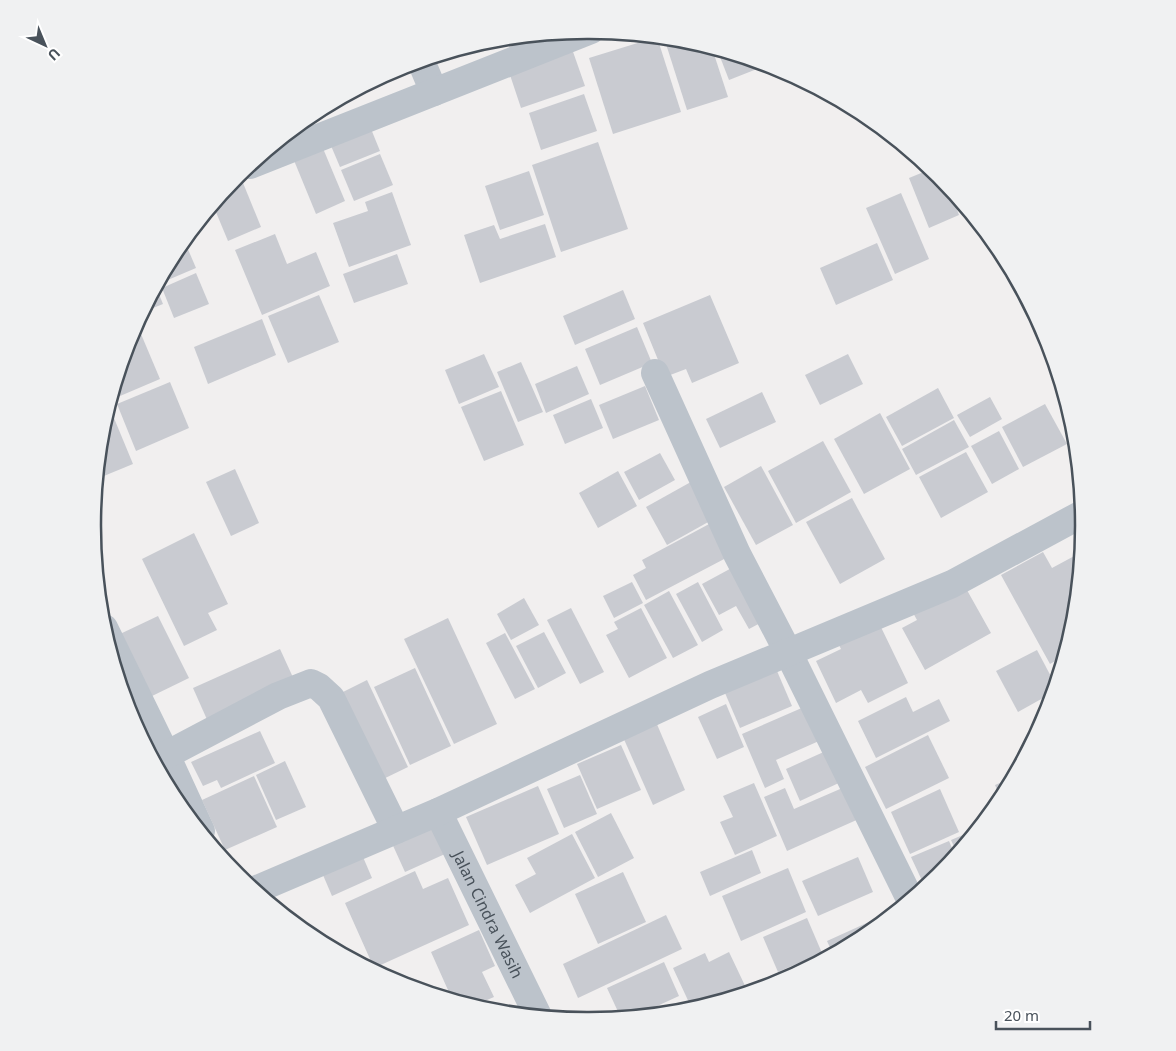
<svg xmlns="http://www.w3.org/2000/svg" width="1176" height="1051" font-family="'Noto Sans',sans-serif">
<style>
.building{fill:#c9cbd1}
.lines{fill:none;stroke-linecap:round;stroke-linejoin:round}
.minor{stroke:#bcc3cb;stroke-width:28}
.labels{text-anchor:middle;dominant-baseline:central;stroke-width:5;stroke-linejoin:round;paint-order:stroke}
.street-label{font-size:16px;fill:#49525b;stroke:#fff}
.rim{fill:none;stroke:#49525b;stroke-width:2.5}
</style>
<rect width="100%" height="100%" fill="#f1efef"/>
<g class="building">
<polygon points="657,37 681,112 613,134 589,58"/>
<polygon points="680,39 712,48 728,97 687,110 666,44"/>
<polygon points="571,46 585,86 521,108 508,69"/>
<polygon points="717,49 761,63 762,67 729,80"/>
<polygon points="584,94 597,131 541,150 529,113"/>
<polygon points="369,124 380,151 340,167 329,141"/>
<polygon points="598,142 628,229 561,252 532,165"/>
<polygon points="322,146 345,201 316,214 293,158"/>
<polygon points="380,154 393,185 354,201 341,170"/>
<polygon points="931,169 948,186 959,215 929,228 909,178"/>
<polygon points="529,171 544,215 500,230 485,186"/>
<polygon points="241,178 261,227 228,241 213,205 233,181"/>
<polygon points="392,192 411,245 349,267 333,223 368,211 365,202"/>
<polygon points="901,193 929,259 895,274 866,208"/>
<polygon points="958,199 965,208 962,209"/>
<polygon points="545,224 556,257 480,283 464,235 494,225 500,239"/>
<polygon points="275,234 287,264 316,252 330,286 262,315 235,250"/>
<polygon points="184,240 196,268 163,282 161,278 176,250"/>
<polygon points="877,243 893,280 836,305 820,268"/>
<polygon points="397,254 408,284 354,303 343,274"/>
<polygon points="196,273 209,304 174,318 162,288"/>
<polygon points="156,287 163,304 143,312 153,292"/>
<polygon points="623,290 635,319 575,345 563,316"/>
<polygon points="319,295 339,342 288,363 268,316"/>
<polygon points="710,295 739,363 692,383 686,369 665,377 643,323"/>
<polygon points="262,319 276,355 208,384 194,347"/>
<polygon points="637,327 652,363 600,385 585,349"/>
<polygon points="141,334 160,379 113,399 112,396 129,339"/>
<polygon points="484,354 499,387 459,404 445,370"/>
<polygon points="848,354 863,384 820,405 805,375"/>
<polygon points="521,362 543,412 518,422 497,372"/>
<polygon points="577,366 589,394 546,413 535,384"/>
<polygon points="170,382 189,428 136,451 117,404"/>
<polygon points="645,386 659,420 613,439 599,405"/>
<polygon points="938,388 954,418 902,446 886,417"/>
<polygon points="501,391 524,445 484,461 461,407"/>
<polygon points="762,392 776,422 720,448 706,419"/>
<polygon points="990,397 1002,419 970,437 957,415"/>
<polygon points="591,399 603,428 565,444 553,415"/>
<polygon points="1045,404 1067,444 1023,467 1002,427"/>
<polygon points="109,406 133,464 99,478 102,429"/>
<polygon points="880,413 910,469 864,494 834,439"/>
<polygon points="954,420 969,447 916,475 902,449"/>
<polygon points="999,431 1019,469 992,484 971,446"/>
<polygon points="823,441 851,492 796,523 768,471"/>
<polygon points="966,452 988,492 941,518 919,477"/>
<polygon points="660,453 675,480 639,500 624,472"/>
<polygon points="761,466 793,525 756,545 724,487"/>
<polygon points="235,469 259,523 231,536 206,482"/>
<polygon points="618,471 637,506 598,528 579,493"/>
<polygon points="698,478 719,516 667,545 646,507"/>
<polygon points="852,498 885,559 840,584 806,522"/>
<polygon points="711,523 728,557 646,600 633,575 646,568 642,560"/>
<polygon points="194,533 228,604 208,613 217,630 184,646 142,559"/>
<polygon points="1043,552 1052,568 1078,554 1080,558 1074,622 1064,656 1050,664 1001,575"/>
<polygon points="739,564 768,619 749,629 736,606 719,615 702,584"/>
<polygon points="632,582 643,603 614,618 603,596"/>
<polygon points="698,582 723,630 702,642 676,594"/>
<polygon points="963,583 991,633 925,670 902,628 917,620 912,611"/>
<polygon points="669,591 698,645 673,658 644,605"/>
<polygon points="524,598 539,625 511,640 497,614"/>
<polygon points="571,608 604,672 580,684 547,620"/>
<polygon points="641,608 667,658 629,678 606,635 618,629 614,622"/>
<polygon points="158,616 189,678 150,697 120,634"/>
<polygon points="448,618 497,724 454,744 404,639"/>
<polygon points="878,621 908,683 868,703 861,690 836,703 816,661 841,649 837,641"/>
<polygon points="544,632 566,673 538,688 516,646"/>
<polygon points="505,633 535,689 515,699 486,643"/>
<polygon points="280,649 296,684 209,724 193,688"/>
<polygon points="1037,650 1055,684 1052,693 1018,712 996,671"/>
<polygon points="774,664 792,706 740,728 722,686"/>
<polygon points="415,668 451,746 410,765 374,687"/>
<polygon points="367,680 408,767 375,783 335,696"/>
<polygon points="906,697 913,712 939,699 950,721 876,758 858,721"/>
<polygon points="726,704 744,747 717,759 698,717"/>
<polygon points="804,707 819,741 776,760 784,779 765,788 742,734"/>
<polygon points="656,722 685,790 653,805 623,737"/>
<polygon points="260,731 275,763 221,788 217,780 203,786 191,762"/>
<polygon points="928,735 949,778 886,809 865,767"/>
<polygon points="621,745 641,790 597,809 577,764"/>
<polygon points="828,750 841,782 800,801 786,769"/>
<polygon points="285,761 306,807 276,820 256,775"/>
<polygon points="580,775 597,814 564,828 547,789"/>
<polygon points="254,776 277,827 225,850 202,800"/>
<polygon points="1012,778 1001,799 995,785"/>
<polygon points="754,783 777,836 735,855 720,822 733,817 723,796"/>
<polygon points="538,786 559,834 487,865 466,817"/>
<polygon points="847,786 861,818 787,851 764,797 785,788 794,809"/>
<polygon points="940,789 959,832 910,854 891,812"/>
<polygon points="611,813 634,858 598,877 575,832"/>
<polygon points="430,821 445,854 405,872 390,839"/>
<polygon points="977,829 970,837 957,853 951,840"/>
<polygon points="572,834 595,878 530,913 515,885 536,874 527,858"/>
<polygon points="949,841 955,855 938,876 925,887 911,857"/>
<polygon points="360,850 372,878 332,896 320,868"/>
<polygon points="752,850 761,873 710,896 700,872"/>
<polygon points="858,857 873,892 818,916 802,881"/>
<polygon points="788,868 806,912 741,941 722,896"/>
<polygon points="415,871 423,889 448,878 469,925 374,968 345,903"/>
<polygon points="623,872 646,922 598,944 575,894"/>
<polygon points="666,915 682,949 578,998 563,964"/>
<polygon points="807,918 822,953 778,972 763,937"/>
<polygon points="871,921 874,929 863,938 833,954 827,941"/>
<polygon points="479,930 495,966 482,972 494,997 473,1006 452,999 431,952"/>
<polygon points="729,952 748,992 692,1009 673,968 705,953 709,962"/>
<polygon points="664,962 679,996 633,1017 621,1018 607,988"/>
<polygon points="684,1002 688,1011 659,1014"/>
</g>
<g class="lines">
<g class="minor">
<polyline points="421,61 434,92"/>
<polyline points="250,165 591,30"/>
<polyline points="655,373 737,554 788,652 910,899"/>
<polyline points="104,628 166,755 201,831"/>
<polyline points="155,761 278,696 311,683 319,687 331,698 396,830"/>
<path id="s1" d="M438 812 538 1016"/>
<polyline points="255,890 438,812 710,685 952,584 1082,514"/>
</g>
</g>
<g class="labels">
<g class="street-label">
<text stroke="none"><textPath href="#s1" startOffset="114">Jalan Cindra Wasih</textPath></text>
</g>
</g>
<path d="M0 0H1176V1051H0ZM587 39H589A486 486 0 0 1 1075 525V526A486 486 0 0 1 589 1012H587A486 486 0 0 1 101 526V525A486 486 0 0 1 587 39Z" fill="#f0f1f2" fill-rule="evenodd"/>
<path class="rim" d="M587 39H589A486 486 0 0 1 1075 525V526A486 486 0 0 1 589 1012H587A486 486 0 0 1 101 526V525A486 486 0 0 1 587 39Z"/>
<g transform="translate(45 45) rotate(136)" stroke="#ffffff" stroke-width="4" paint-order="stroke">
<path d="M0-4L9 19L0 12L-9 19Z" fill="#49525b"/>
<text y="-8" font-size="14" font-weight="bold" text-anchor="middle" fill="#49525b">U</text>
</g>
<path d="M996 1021v8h94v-8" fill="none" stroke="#49525b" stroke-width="2.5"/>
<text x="1004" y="1021" font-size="15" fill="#49525b" stroke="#ffffff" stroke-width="4" paint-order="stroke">20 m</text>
</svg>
